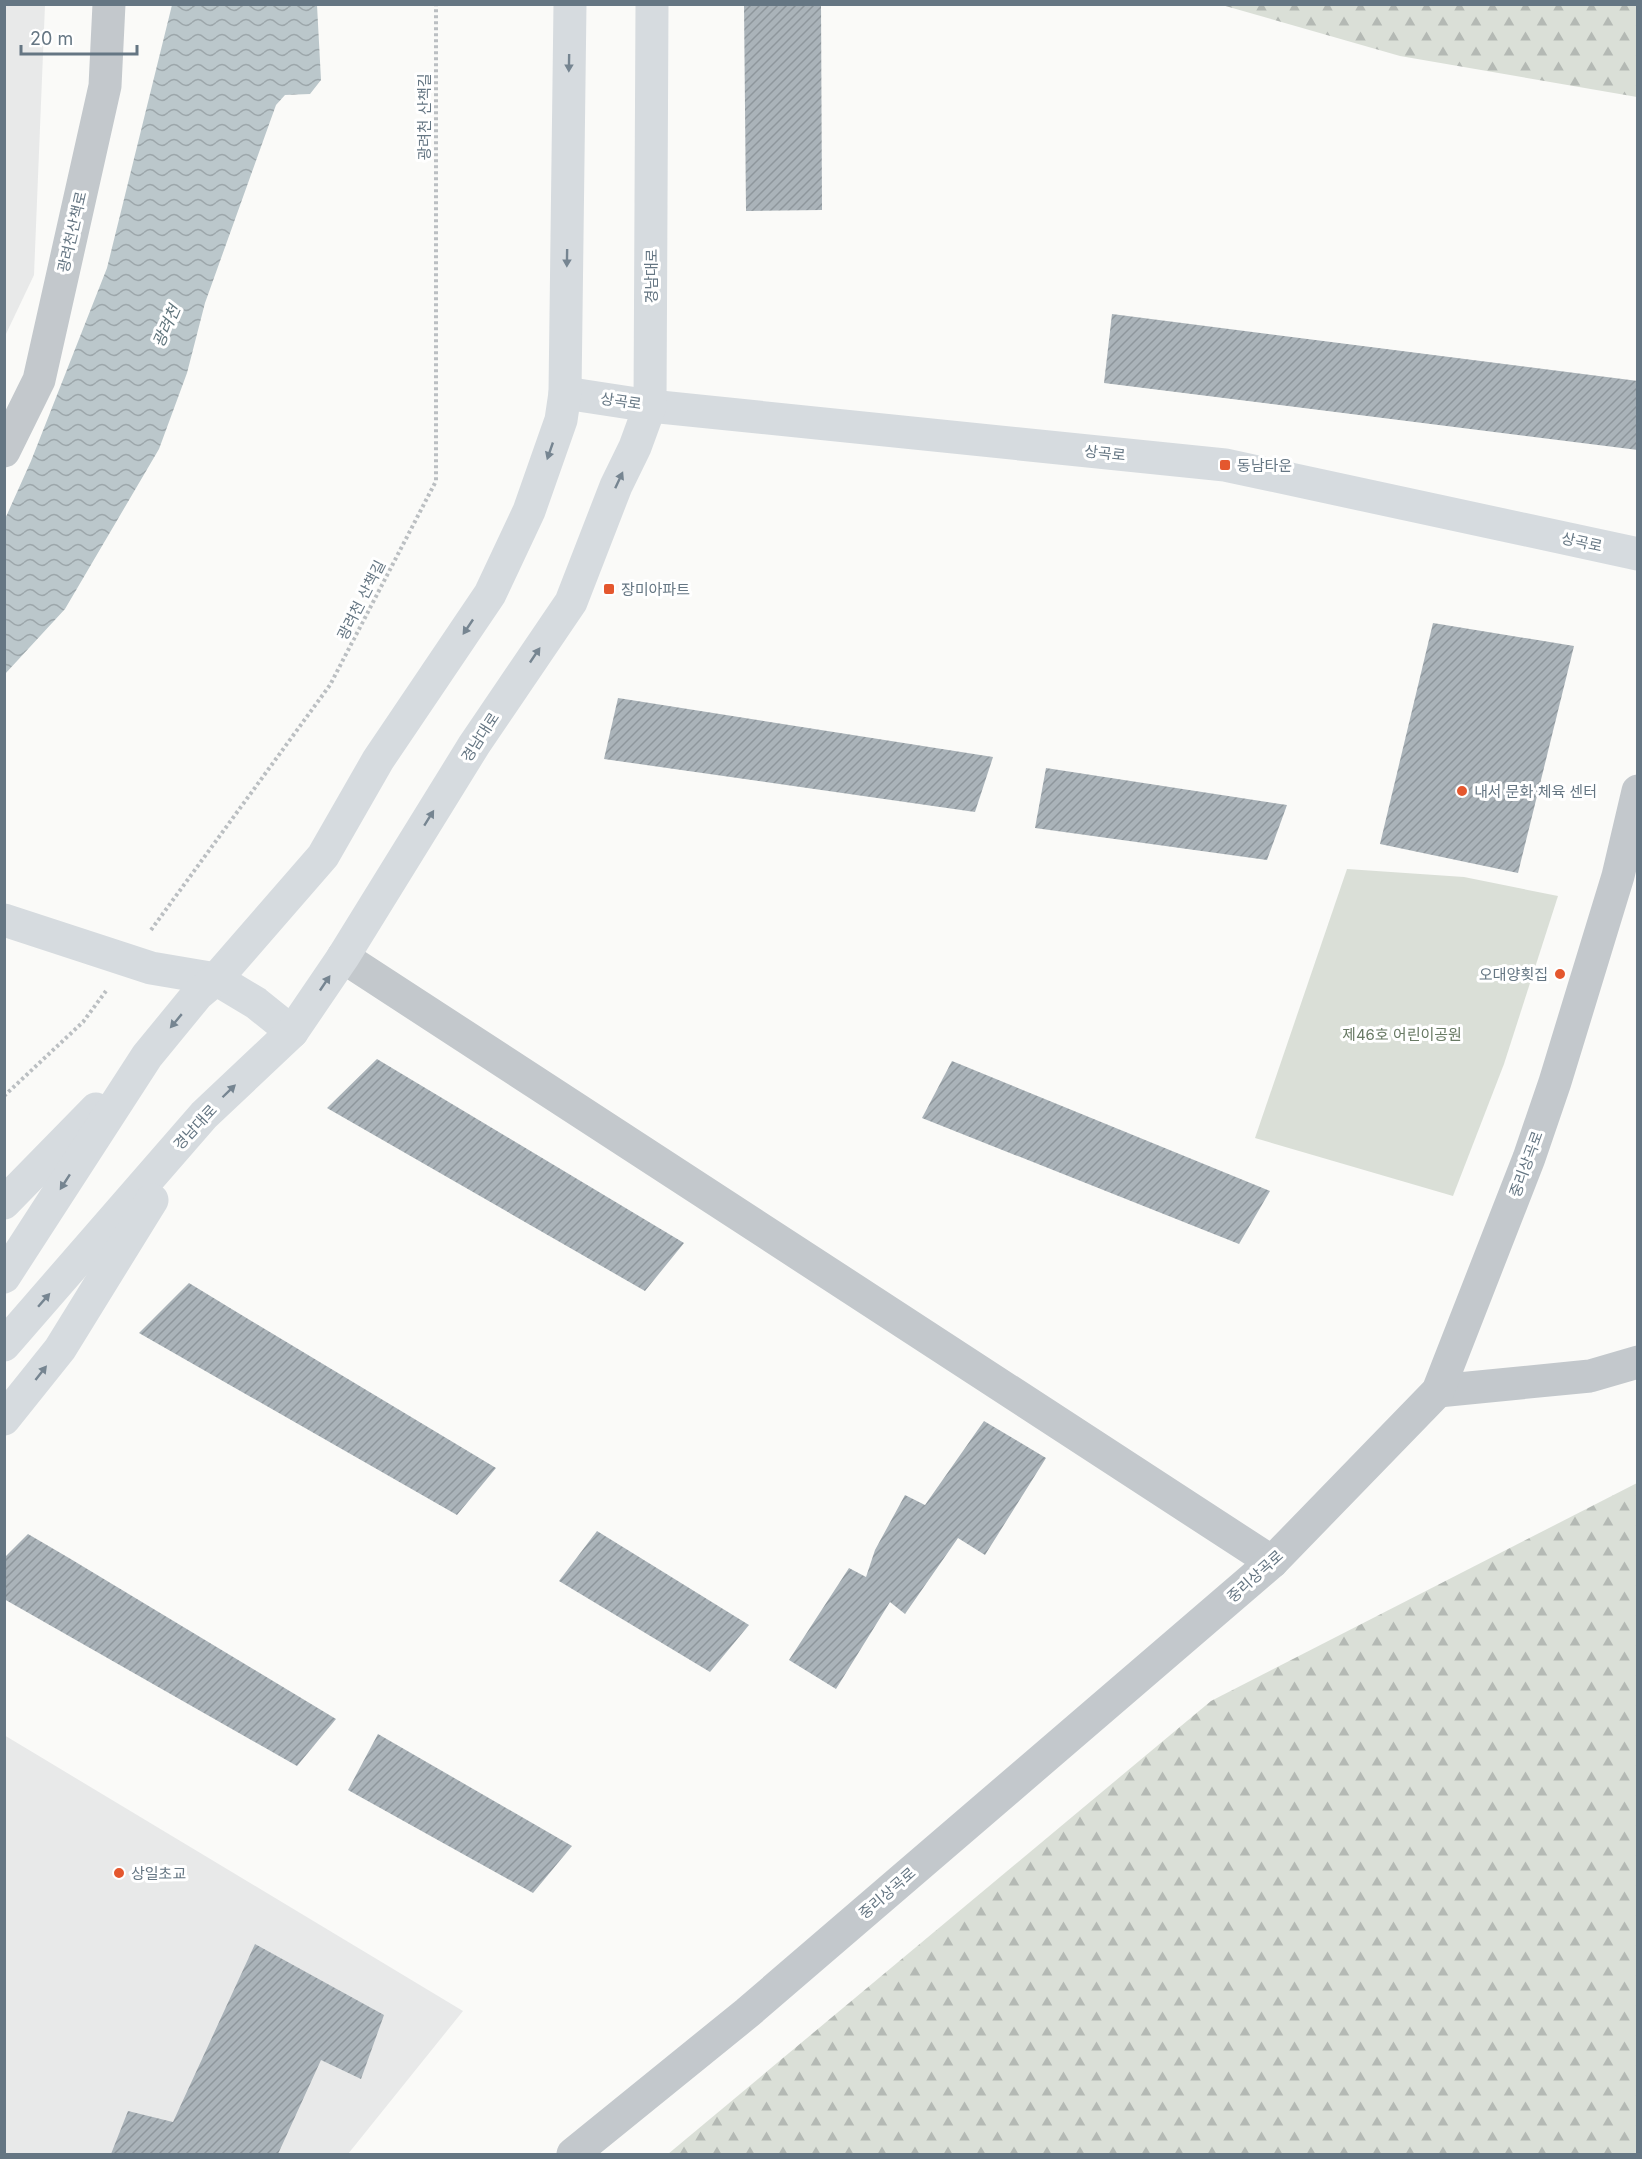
<svg xmlns="http://www.w3.org/2000/svg" width="1642" height="2159" font-family="Inter,'Noto Sans KR',sans-serif">
<style>
.built{fill:#e8e9e9}
.forest{fill:url(#forest-firs)}
.park{fill:#dadfd7}
.water{fill:url(#water-waves)}
.building{fill:url(#building-hatch)}
.lines{fill:none;stroke-linecap:round;stroke-linejoin:round}
.path{stroke:#bbbfc2;stroke-width:4;stroke-dasharray:3 3;stroke-linecap:butt}
.street{stroke:#c3c8cc;stroke-width:33}
.secondary{stroke:#d6dbdf;stroke-width:33}
.highway{stroke:#d6dbdf;stroke-width:33}
.oneway{fill:#768591}
.poi-dot{fill:#e4572e;stroke:#fff;stroke-width:2}
.labels{text-anchor:middle;dominant-baseline:central;stroke-width:6;stroke-linejoin:round;paint-order:stroke}
.street-label{font-size:15px;fill:#657683;stroke:#fff}
.poi-label{font-size:15px;fill:#657683;stroke:#fff;text-anchor:start}
.park-label{font-size:15px;fill:#687a64;stroke:#fff}
.water-label{font-size:16px;font-style:italic;fill:#60757c;stroke:#fff}
</style>
<defs>
<pattern id="forest-firs" width="22" height="20" patternUnits="userSpaceOnUse" patternTransform="scale(1.5)"><rect width="22" height="20" fill="#dadfd7"/><path d="M5 1l3.5 6h-7zM16 11l3.5 6h-7z" fill="#b4b9b4"/></pattern>
<pattern id="water-waves" width="16" height="10" patternUnits="userSpaceOnUse" patternTransform="scale(1.5)"><rect width="16" height="10" fill="#bbc7cb"/><path d="M0 5q4-4 8 0t8 0" fill="none" stroke="#9ca6aa"/></pattern>
<pattern id="building-hatch" width="6" height="6" patternUnits="userSpaceOnUse" patternTransform="scale(1.5)"><rect width="6" height="6" fill="#aab3b9"/><path d="M-1 1l2-2M0 6l6-6M5 7l2-2" fill="none" stroke="#8e969c"/></pattern>
</defs>
<rect width="100%" height="100%" fill="#fafaf8"/>
<g class="built">
<polygon points="5,4 45,5 34,275 5,336"/>
<polygon points="4,1735 463,2011 348,2154 5,2154"/>
</g>
<g class="forest">
<polygon points="1222,5 1637,5 1637,97 1400,56"/>
<polygon points="1637,1483 1637,2154 668,2154 1211,1701"/>
</g>
<polygon class="park" points="1347,869 1464,877 1558,896 1504,1064 1453,1196 1255,1138"/>
<polygon class="water" points="172,5 317,5 321,80 310,94 285,95 276,105 205,303 187,373 159,449 65,609 5,674 5,519 31,461 107,268"/>
<g class="building">
<polygon points="744,4 821,4 822,210 746,211"/>
<polygon points="1112,314 1638,381 1638,450 1104,383"/>
<polygon points="1433,623 1574,646 1518,873 1380,844"/>
<polygon points="618,698 993,757 975,812 604,759"/>
<polygon points="1046,768 1287,805 1267,860 1035,828"/>
<polygon points="377,1059 417,1083 684,1243 645,1291 327,1108"/>
<polygon points="952,1061 1270,1191 1239,1244 922,1118"/>
<polygon points="189,1283 230,1308 496,1468 457,1515 139,1333"/>
<polygon points="984,1421 1046,1458 985,1555 958,1538 905,1614 890,1602 836,1689 789,1660 849,1568 866,1577 875,1550 905,1495 925,1505"/>
<polygon points="597,1531 749,1625 710,1672 559,1581"/>
<polygon points="28,1534 69,1558 336,1719 297,1766 4,1599 4,1558"/>
<polygon points="378,1734 572,1846 533,1893 348,1790"/>
<polygon points="255,1944 384,2015 361,2079 321,2060 278,2154 111,2154 128,2111 173,2122"/>
</g>
<g class="lines">
<g class="path">
<polyline points="151,930 330,685 436,481 436,4"/>
<polyline points="4,1096 83,1022 106,991"/>
</g>
<g class="street">
<polyline points="4,451 39,380 105,86 109,4"/>
<polyline points="343,957 1272,1562"/>
<polyline points="1438,1391 1590,1376 1638,1362"/>
<polyline points="573,2154 747,2013 1272,1562 1438,1391 1529,1158 1555,1082 1618,876 1638,791"/>
</g>
<g class="secondary">
<polyline points="565,393 650,406 1225,465 1638,554"/>
<polyline points="4,920 151,968 216,979 256,1003 292,1032"/>
</g>
<g class="highway">
<polyline points="4,1203 96,1109"/>
<polyline points="4,1277 147,1056 197,995 216,979 323,856 378,760 490,594 529,511 561,420 565,393 570,4"/>
<polyline points="4,1345 204,1115 292,1032 343,957 474,745 571,602 616,486 635,447 650,406 652,4"/>
<polyline points="4,1419 60,1349 152,1200"/>
</g>
</g>
<defs><path id="oneway-solid" d="M-6-.8H1V-3.2L6.5 0L1 3.2V.8H-6Z" transform="scale(1.5)"/></defs>
<g class="oneway">
<use href="#oneway-solid" transform="translate(569 63) rotate(91)"/>
<use href="#oneway-solid" transform="translate(567 258) rotate(91)"/>
<use href="#oneway-solid" transform="translate(550 451) rotate(109)"/>
<use href="#oneway-solid" transform="translate(619 480) rotate(-65)"/>
<use href="#oneway-solid" transform="translate(468 627) rotate(124)"/>
<use href="#oneway-solid" transform="translate(535 655) rotate(-56)"/>
<use href="#oneway-solid" transform="translate(429 818) rotate(-58)"/>
<use href="#oneway-solid" transform="translate(325 983) rotate(-56)"/>
<use href="#oneway-solid" transform="translate(176 1021) rotate(130)"/>
<use href="#oneway-solid" transform="translate(229 1091) rotate(-44)"/>
<use href="#oneway-solid" transform="translate(65 1182) rotate(123)"/>
<use href="#oneway-solid" transform="translate(44 1300) rotate(-49)"/>
<use href="#oneway-solid" transform="translate(41 1373) rotate(-52)"/>
</g>
<g class="poi-dot">
<rect x="1219" y="459" width="12" height="12" rx="3"/>
<rect x="603" y="583" width="12" height="12" rx="3"/>
<circle cx="1462" cy="791" r="6"/>
<circle cx="1560" cy="974" r="6"/>
<circle cx="119" cy="1873" r="6"/>
</g>
<g class="labels">
<g class="street-label">
<text transform="translate(424 117) rotate(-90)">광려천 산책길</text>
<text transform="translate(72 232) rotate(-77)">광려천산책로</text>
<text transform="translate(651 276) rotate(-90)">경남대로</text>
<text transform="translate(621 401) rotate(8)">상곡로</text>
<text transform="translate(1105 453) rotate(6)">상곡로</text>
<text transform="translate(1582 542) rotate(12)">상곡로</text>
<text transform="translate(361 600) rotate(-63)">광려천 산책길</text>
<text transform="translate(480 737) rotate(-57)">경남대로</text>
<text transform="translate(195 1127) rotate(-47)">경남대로</text>
<text transform="translate(1526 1164) rotate(-70)">중리상곡로</text>
<text transform="translate(1255 1576) rotate(-42)">중리상곡로</text>
<text transform="translate(887 1893) rotate(-41)">중리상곡로</text>
</g>
<g class="poi-label">
<text x="1237" y="465">동남타운</text>
<text x="621" y="589">장미아파트</text>
<text x="1474" y="791">내서 문화 체육 센터</text>
<text x="1548" y="974" text-anchor="end">오대양횟집</text>
<text x="131" y="1873">상일초교</text>
</g>
<g class="park-label">
<text x="1402" y="1034">제46호 어린이공원</text>
</g>
<g class="water-label">
<text transform="translate(166 326) rotate(-66)">광려천</text>
</g>
</g>
<rect width="1642" height="2159" fill="none" stroke="#657683" stroke-width="12"/>
<path d="M21 45v9h116v-9" fill="none" stroke="#657683" stroke-width="3"/>
<text x="30" y="45" font-size="18" fill="#657683" stroke="#ffffff" stroke-width="4.5" paint-order="stroke">20 m</text>
</svg>
